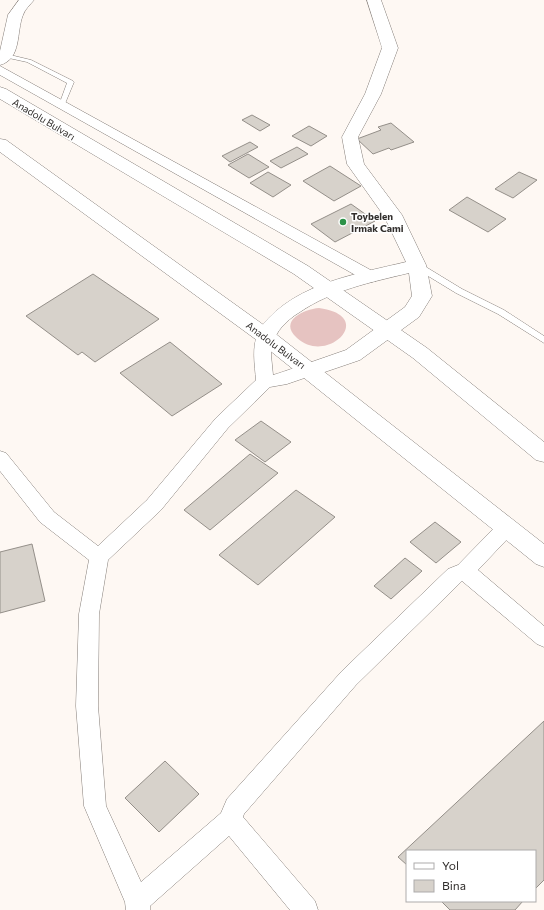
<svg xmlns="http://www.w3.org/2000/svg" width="544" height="910" font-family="Commissioner,sans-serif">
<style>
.green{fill:#e6c3c1}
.building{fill:#d7d2cb;stroke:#948f89}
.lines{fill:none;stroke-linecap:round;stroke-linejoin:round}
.lane-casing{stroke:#857e79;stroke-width:1}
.street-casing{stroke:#857e79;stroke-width:1}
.secondary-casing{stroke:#857e79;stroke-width:1}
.highway-casing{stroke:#857e79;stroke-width:1}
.lane{fill:#fff;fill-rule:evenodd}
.street{fill:#fff;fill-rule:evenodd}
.secondary{fill:#fff;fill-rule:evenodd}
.highway{fill:#fff;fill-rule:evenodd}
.poi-dot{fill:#2c9248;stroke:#fff;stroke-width:1.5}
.labels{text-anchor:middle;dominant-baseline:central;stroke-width:3;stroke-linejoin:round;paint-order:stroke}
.street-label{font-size:10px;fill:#312e2c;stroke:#fff}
.poi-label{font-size:10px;font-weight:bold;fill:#312e2c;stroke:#fff;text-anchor:start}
</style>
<rect width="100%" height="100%" fill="#fef8f3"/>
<path class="green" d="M319 308C378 316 327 366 297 338 278 321 304 309 319 308Z"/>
<g class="building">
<polygon points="252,115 270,125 260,131 242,120"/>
<polygon points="391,123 414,142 391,150 389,148 373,154 357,139 381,130 378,127"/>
<polygon points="309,126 327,136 311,146 292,136"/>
<polygon points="250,142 258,147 230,162 222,156"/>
<polygon points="297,147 308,154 281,168 270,161"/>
<polygon points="248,154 269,167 249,178 228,165"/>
<polygon points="330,166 361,186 334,201 303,181"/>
<polygon points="268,172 291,185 273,197 250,183"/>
<polygon points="519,172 537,180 513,198 495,189"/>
<polygon points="467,197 506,219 488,232 449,210"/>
<polygon points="351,204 375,221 335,242 311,224"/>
<polygon points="93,274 159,319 95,362 82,352 78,355 26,316"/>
<polygon points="170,342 222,384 172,416 120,373"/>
<polygon points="261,421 291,442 265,462 235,440"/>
<polygon points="250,454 278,473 210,530 184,510"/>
<polygon points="296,490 335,517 258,585 219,555"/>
<polygon points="435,522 461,542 436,563 410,542"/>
<polygon points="32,544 45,601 0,613 0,552"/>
<polygon points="405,558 422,571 391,599 374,586"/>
<polygon points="544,721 544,880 535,889 535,851 407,851 407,865 398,857"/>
<polygon points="165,761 199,794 159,832 125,798"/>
<polygon points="441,901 523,901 515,910 450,910"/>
</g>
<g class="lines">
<defs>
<g id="lane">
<polygon points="6,54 31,60 73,81 74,82 64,106 59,105 67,83 27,62 4,57 3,56"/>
<polygon points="415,264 421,264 462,289 504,310 544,336 544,343 498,314 456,293 415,268 414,266"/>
</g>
<g id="street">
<polygon points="0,66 376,273 379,277 376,281 371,282 366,281 0,75"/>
<path d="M265 330 271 332 273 336 271 355 273 375C285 372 305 362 316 366L318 370 316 374 287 384 270 387 228 428 161 510 108 560 99 614 98 706 106 806 141 882 221 813 227 799 342 671 448 569 458 565 500 522 507 519 514 522 516 527 514 532 478 570 544 626V647L537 644 462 581 356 685 244 814 243 817 315 901 318 910H290L229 836 150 906V910H126L125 902 84 806 76 706 79 614 89 560 40 522 0 471V451L6 453 54 512 98 546 147 500 216 418 256 380C255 366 251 345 259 332Z"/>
</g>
<g id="secondary">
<path d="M19 0H34C30 5 25 9 23 15 16 32 22 59 0 65V51L8 15Z"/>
<path d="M367 0H381L398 48 381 94 358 137 364 164 402 215 426 265 432 296 419 317 360 360 310 377 303 375 300 370 303 365 346 350 405 307 412 296 409 273C372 282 332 290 300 312 293 316 286 322 281 328 278 331 276 337 272 340 268 344 263 342 258 341L255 336C286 285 352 275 406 262L384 216 347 164 342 137 365 94 382 48Z"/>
</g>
<g id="highway">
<polygon points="0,87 6,89 308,266 427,348 544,442 544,462 536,460 413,358 294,274 0,99"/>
<polygon points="0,139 6,140 272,331 544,544 544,567 536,564 258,341 0,152"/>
</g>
</defs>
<use href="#lane" class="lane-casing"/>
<use href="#street" class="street-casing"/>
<use href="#secondary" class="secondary-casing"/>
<use href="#highway" class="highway-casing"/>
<use href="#lane" class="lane"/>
<use href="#street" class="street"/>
<use href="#secondary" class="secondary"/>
<use href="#highway" class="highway"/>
</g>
<circle class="poi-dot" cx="343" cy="222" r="4"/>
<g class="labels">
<g class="street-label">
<text transform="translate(44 119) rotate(31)">Anadolu Bulvarı</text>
<text transform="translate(276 345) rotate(37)">Anadolu Bulvarı</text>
</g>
<g class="poi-label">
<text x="351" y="216">Toybelen<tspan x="351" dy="12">Irmak Cami</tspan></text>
</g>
</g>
<rect x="406" y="850" width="130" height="52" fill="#ffffff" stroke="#adabab"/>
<rect x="414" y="863" width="20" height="6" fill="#ffffff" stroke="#adabab"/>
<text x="442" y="870" font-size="12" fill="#312e2c">Yol</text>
<rect x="414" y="880" width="20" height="12" fill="#d7d2cb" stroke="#adabab"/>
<text x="442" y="890" font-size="12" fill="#312e2c">Bina</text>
</svg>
